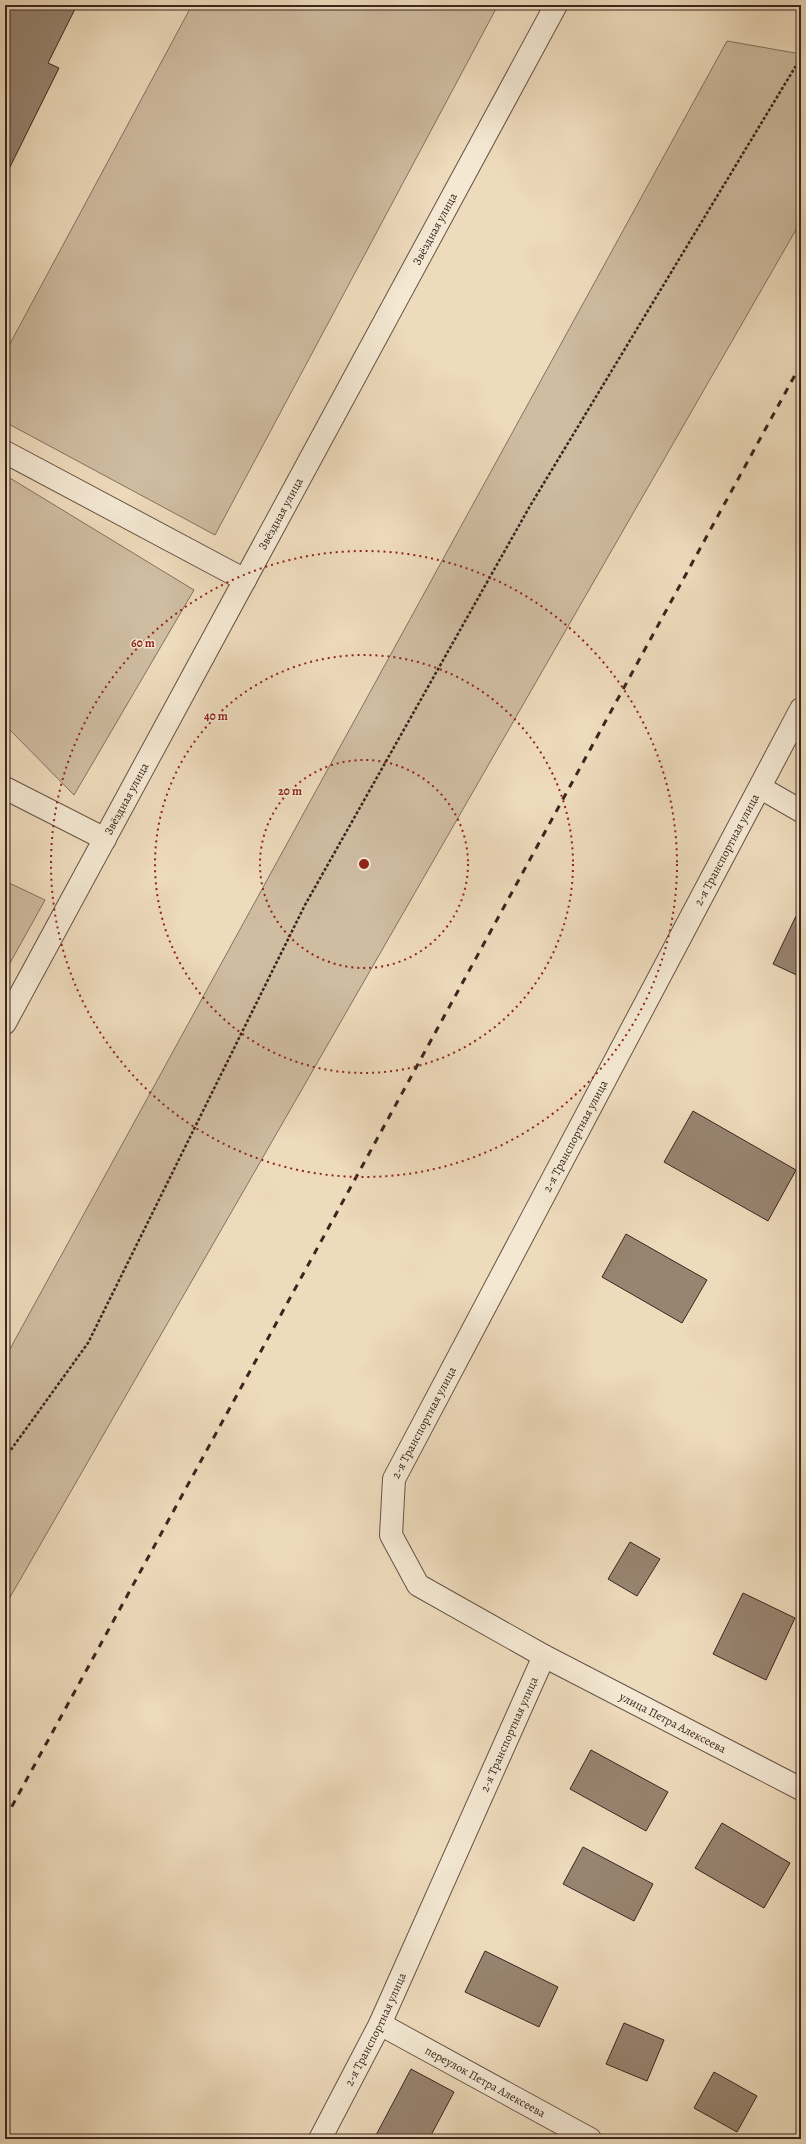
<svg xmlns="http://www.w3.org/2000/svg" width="806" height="2144" font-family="Alegreya,serif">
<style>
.green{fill:#cfbca1;stroke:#847160}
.building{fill:#988471;stroke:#3a261f}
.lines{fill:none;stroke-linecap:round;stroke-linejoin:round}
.minor-casing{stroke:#675346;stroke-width:24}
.path{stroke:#3a261f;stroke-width:2.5;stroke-dasharray:3 2;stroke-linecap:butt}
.minor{stroke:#f4e8d3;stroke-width:22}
.rail{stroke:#3a261f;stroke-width:3;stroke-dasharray:7 7;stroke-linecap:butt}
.ring{fill:none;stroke:#8f2418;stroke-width:2;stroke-dasharray:2 4}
.labels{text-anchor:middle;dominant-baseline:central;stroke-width:3;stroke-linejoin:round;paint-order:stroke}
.street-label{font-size:12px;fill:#3a261f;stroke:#f4e8d3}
.centre{fill:#8f2418;stroke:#f4e8d3;stroke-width:2}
.ring-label{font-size:12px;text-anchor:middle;font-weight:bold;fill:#8f2418;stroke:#f4e8d3;stroke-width:3;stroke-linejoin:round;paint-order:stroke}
</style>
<rect width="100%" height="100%" fill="#eedbbc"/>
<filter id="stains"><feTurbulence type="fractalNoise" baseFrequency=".005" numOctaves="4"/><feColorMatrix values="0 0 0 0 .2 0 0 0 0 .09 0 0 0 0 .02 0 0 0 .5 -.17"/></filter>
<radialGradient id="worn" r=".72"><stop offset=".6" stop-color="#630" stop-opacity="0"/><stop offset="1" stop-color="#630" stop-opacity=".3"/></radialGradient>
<g class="green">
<polygon points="192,5 498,5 215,535 5,422 5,353"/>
<polygon points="727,41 801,54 801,221 5,1606 5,1358"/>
<polygon points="5,475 194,590 74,795 5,725"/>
<polygon points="5,881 45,900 5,972"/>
</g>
<g class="building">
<polygon points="5,5 77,5 48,63 59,68 5,177"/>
<polygon points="796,916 801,919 801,977 773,964"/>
<polygon points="693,1111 796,1170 768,1221 664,1162"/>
<polygon points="626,1234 707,1280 682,1323 602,1277"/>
<polygon points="630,1542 660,1559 637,1596 608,1579"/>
<polygon points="743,1593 795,1618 766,1680 713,1654"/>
<polygon points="591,1750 668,1792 646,1831 570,1789"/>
<polygon points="722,1823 790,1863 764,1908 695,1868"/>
<polygon points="583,1847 653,1884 634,1921 563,1884"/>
<polygon points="485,1951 558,1987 539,2027 465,1992"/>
<polygon points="624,2023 664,2040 647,2081 606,2064"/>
<polygon points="411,2069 454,2092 429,2139 374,2139"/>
<polygon points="714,2072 757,2096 737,2132 694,2108"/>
</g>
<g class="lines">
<defs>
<g id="minor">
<polyline points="5,452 245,580"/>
<polyline points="5,788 105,839"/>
<polyline points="761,788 801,811"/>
<path id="s1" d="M5 1023 556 5"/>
<path id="s2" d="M544 1656 801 1789"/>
<path id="s3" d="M380 2024 590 2139"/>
<path id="s4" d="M320 2139 380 2024 544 1656 418 1585 391 1535 394 1479 801 709"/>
</g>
</defs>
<use href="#minor" class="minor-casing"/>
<polyline class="path" points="5,1458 88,1343 305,905 530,506 797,64 801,16"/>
<use href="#minor" class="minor"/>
<polyline class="rail" points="5,1819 801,364"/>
</g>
<g class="ring">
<circle cx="364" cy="864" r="104"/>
<circle cx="364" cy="864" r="209"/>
<circle cx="364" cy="864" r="313"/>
</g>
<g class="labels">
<g class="street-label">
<text stroke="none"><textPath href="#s1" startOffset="903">Звёздная улица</textPath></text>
<text stroke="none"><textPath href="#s1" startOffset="579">Звёздная улица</textPath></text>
<text stroke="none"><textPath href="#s1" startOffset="255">Звёздная улица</textPath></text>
<text stroke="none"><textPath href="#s4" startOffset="1502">2-я Транспортная улица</textPath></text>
<text stroke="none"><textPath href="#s4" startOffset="1178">2-я Транспортная улица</textPath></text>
<text stroke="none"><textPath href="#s4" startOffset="854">2-я Транспортная улица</textPath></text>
<text stroke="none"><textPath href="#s2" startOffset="145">улица Петра Алексеева</textPath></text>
<text stroke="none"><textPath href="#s4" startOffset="447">2-я Транспортная улица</textPath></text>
<text stroke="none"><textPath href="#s4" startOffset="123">2-я Транспортная улица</textPath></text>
<text stroke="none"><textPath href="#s3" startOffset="120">переулок Петра Алексеева</textPath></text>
</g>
</g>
<circle cx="364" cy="864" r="6" class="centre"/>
<g class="ring-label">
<text x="143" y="647">60 m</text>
<text x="216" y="720">40 m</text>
<text x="290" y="795">20 m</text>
</g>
<rect width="806" height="2144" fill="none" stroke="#eedbbc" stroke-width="20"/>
<rect x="6" y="6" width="794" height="2132" fill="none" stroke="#3a261f" stroke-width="2"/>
<rect x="10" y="10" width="786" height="2124" fill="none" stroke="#3a261f"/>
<rect width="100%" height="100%" filter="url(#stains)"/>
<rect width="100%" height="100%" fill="url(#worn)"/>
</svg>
